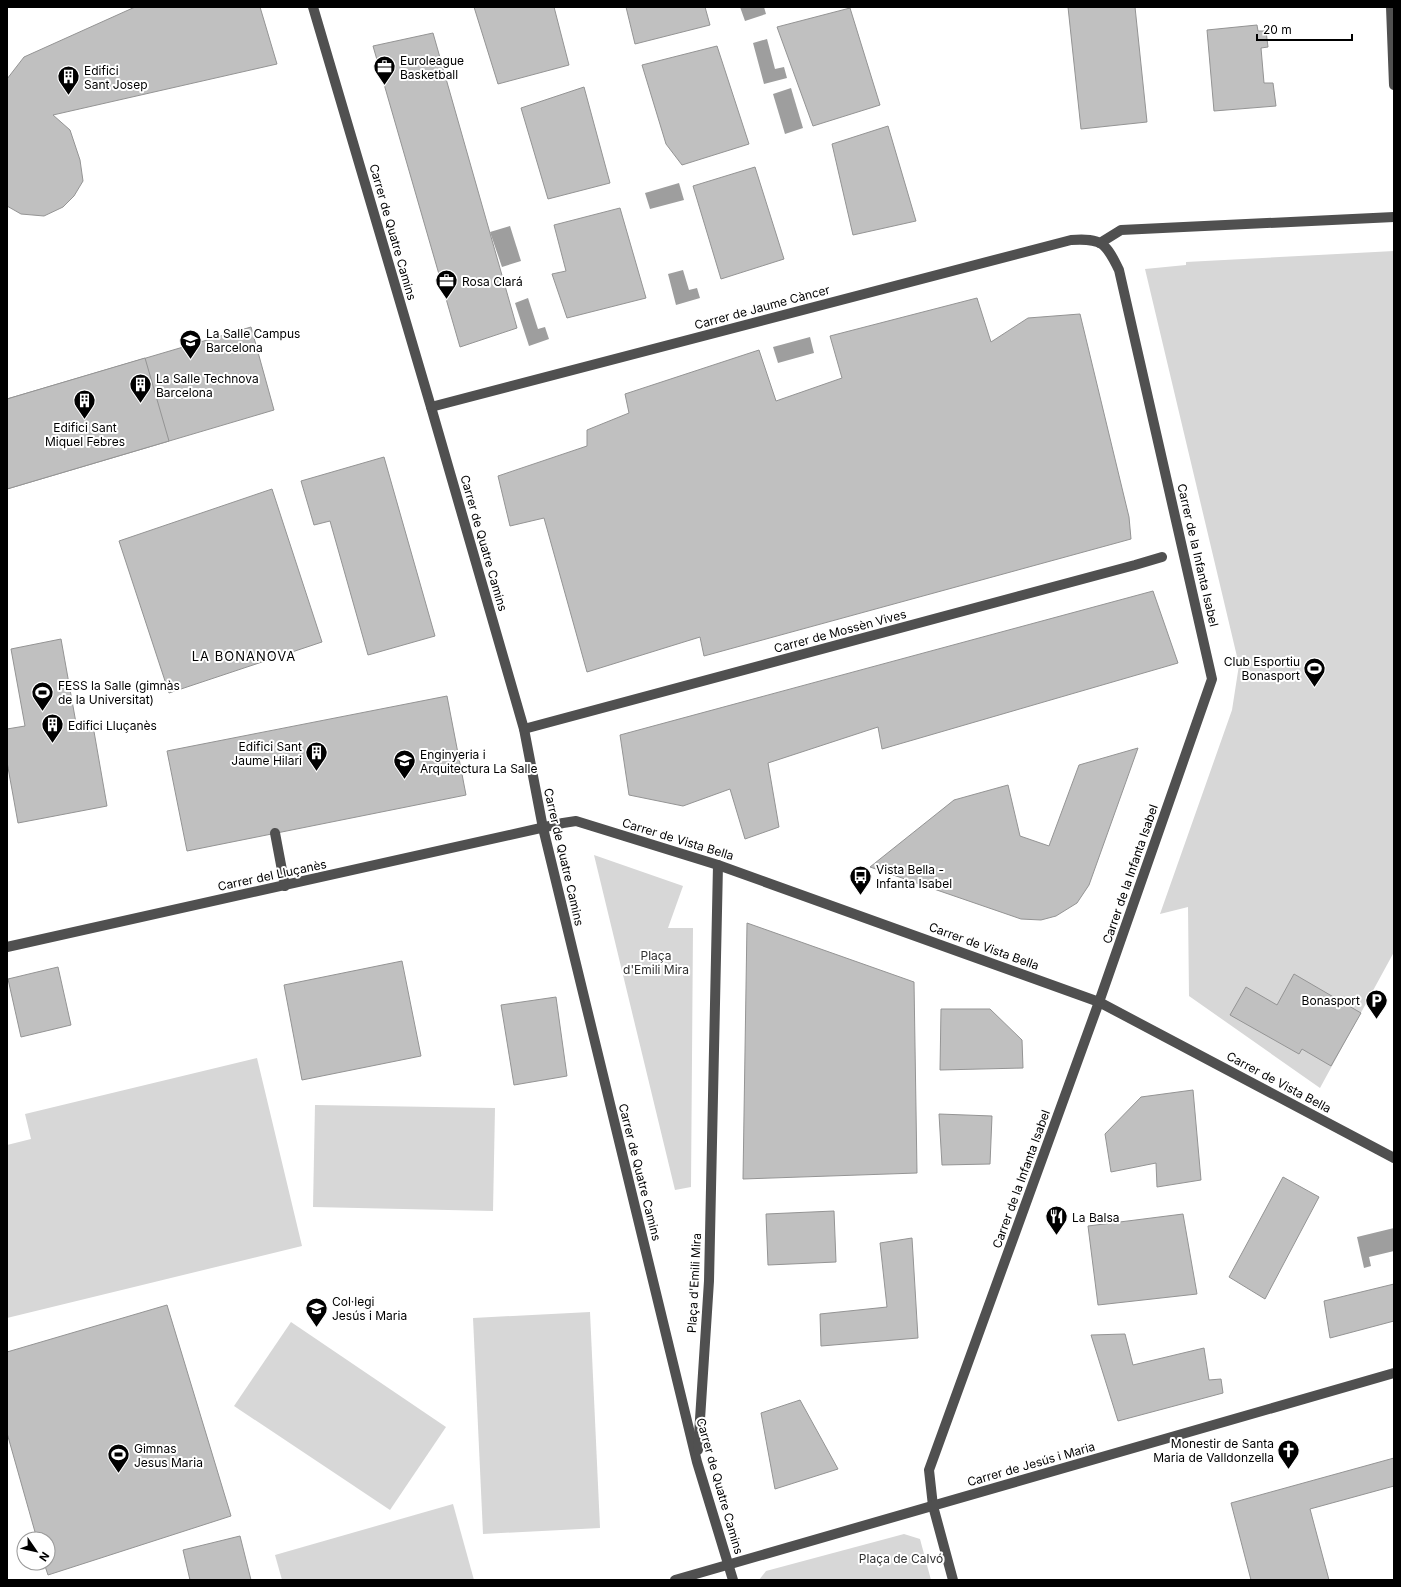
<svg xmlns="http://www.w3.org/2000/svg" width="1401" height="1587" font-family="Inter,sans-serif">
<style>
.green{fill:#d7d7d7}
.water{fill:#9e9e9e}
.building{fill:#c0c0c0;stroke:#949494}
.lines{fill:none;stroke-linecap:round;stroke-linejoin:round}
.minor{stroke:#505050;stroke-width:10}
.labels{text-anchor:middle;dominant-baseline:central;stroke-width:4;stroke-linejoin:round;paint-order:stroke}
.poi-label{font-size:12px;fill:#000;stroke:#fff;text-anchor:start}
.street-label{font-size:12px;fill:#000;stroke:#fff}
.park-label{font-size:12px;fill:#2e2e2e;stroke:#fff}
.neighbourhood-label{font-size:13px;letter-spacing:1px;fill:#000;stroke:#fff}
</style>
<rect width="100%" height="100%" fill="#fff"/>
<g class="green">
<polygon points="1394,251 1394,952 1320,1088 1189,996 1188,907 1160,914 1232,710 1239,665 1145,269 1186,265 1186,262"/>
<polygon points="594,855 683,886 668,928 693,928 691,1187 675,1190"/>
<polygon points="257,1058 302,1246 7,1318 7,1145 31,1139 25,1114"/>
<polygon points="315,1105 495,1108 493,1211 313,1207"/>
<polygon points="590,1312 600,1528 483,1534 473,1318"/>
<polygon points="291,1322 446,1427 390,1510 234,1406"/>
<polygon points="453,1504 474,1580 282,1580 275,1555"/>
<polygon points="904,1534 920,1539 931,1580 759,1580 766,1571"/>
</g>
<g class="water">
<polygon points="740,7 757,7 758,8 764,7 766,14 745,21"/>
<polygon points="767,39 775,69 784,67 787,78 764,84 753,43"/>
<polygon points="791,88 803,128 785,134 773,94"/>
<polygon points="679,183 684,200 650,209 645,193"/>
<polygon points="510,226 521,261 502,267 490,232"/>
<polygon points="683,270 689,290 697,288 700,298 676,305 668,274"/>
<polygon points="528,298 538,329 545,327 549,339 529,346 515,303"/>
<polygon points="810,337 814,353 778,363 773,347"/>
<polygon points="1394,1228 1394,1251 1369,1257 1371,1266 1364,1268 1357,1237"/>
</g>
<g class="building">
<polygon points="135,7 260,7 277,64 53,115 70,130 80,160 83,181 74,196 63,207 44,216 21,214 7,206 7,79 24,57"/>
<polygon points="474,7 554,7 569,65 498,84"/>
<polygon points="626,7 705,7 710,25 635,44"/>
<polygon points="1068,7 1135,7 1147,122 1081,129"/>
<polygon points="850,8 880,105 813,126 777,27"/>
<polygon points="1257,25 1258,31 1266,31 1268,47 1261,48 1264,83 1273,83 1276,106 1214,111 1207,30"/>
<polygon points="433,33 517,328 460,347 373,46"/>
<polygon points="717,46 749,144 682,165 666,144 642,65"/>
<polygon points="584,87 610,183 548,199 521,108"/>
<polygon points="888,126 916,221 853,235 832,144"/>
<polygon points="755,167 784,259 721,279 693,186"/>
<polygon points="620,208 646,298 567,318 552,274 566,271 554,225"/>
<polygon points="977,298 991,342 1028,318 1080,314 1129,517 1131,539 704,656 700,637 587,672 544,518 510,526 498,476 587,446 587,430 629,413 625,394 759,350 776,401 842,378 830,336"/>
<polygon points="251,327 274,410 7,489 7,399"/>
<polygon points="145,358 169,441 7,489 7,399"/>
<polygon points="384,457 435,636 368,655 330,521 314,525 301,481"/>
<polygon points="272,489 322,642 169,693 119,541"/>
<polygon points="1153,591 1178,663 882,749 878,727 768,763 779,827 745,839 730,789 683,806 629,795 620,735"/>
<polygon points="61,639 76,723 92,720 107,806 18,823 7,762 7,729 25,726 11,649"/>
<polygon points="447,696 466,795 187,851 167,751"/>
<polygon points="1138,748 1089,885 1077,903 1056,916 1041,920 1021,919 870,867 954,800 1008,785 1020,836 1049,846 1079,765"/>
<polygon points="747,923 914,982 917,1173 743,1179"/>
<polygon points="402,961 421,1056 302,1080 284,985"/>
<polygon points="58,967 71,1025 21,1037 8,979"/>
<polygon points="1294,974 1361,1013 1331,1066 1302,1049 1299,1054 1230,1015 1246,987 1277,1005"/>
<polygon points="556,997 567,1076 514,1085 501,1005"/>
<polygon points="941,1009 990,1009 1022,1040 1023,1068 940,1070"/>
<polygon points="1193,1090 1201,1180 1157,1187 1156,1163 1111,1172 1105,1134 1141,1097"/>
<polygon points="939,1114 992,1116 990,1164 942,1165"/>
<polygon points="1283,1177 1319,1197 1265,1299 1229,1277"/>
<polygon points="834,1211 836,1262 768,1265 766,1214"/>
<polygon points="1183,1214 1197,1294 1098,1305 1088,1226"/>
<polygon points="912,1238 918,1338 821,1346 820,1314 887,1307 880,1243"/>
<polygon points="1394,1284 1394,1321 1330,1338 1324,1301"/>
<polygon points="167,1305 231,1516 48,1575 44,1563 48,1563 48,1539 37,1539 7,1433 7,1352"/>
<polygon points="1125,1334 1133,1365 1204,1348 1209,1380 1221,1379 1223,1393 1118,1421 1091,1335"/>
<polygon points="800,1400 838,1469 775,1489 761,1413"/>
<polygon points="1394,1458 1394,1486 1310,1509 1329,1580 1251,1580 1231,1503"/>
<polygon points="240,1536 251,1580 190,1580 183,1550"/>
</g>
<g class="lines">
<g class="minor">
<polyline points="313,7 431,407 524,729 543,828 697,1462 733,1580"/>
<polyline points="1391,7 1394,85"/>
<polyline points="1100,243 1121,230 1394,217"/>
<path d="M431 407 1071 240C1102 238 1106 243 1119 270L1212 679 1099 1002 929 1470 933 1506 953 1580"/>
<polyline points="524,729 1135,565 1162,557"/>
<polyline points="275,833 285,886"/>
<polyline points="7,947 563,823 576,821 718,865 1099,1002 1394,1158"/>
<polyline points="698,1450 709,1281 718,865"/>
<polyline points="675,1580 1394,1373"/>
</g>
</g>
<defs>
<symbol id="office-pin" viewBox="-11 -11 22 30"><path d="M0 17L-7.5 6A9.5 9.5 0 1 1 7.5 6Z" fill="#000" stroke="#fff"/><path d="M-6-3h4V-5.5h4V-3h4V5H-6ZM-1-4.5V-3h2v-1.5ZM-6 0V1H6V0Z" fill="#fff"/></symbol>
<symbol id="building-pin" viewBox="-11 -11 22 30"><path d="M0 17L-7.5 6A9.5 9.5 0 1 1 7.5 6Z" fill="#000" stroke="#fff"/><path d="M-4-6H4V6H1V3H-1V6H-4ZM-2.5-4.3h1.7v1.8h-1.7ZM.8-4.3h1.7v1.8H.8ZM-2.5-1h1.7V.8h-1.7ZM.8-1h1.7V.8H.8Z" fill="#fff"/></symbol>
<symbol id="university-pin" viewBox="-11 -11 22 30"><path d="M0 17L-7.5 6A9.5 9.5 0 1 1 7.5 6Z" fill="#000" stroke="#fff"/><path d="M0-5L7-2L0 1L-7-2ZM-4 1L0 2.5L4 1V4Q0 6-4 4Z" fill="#fff"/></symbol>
<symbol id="stadium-pin" viewBox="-11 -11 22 30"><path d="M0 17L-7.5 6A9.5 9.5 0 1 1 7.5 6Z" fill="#000" stroke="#fff"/><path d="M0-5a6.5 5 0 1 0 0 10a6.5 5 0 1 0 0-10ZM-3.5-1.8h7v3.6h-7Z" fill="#fff"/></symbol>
<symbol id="bus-pin" viewBox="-11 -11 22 30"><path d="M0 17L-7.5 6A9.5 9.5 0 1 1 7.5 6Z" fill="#000" stroke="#fff"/><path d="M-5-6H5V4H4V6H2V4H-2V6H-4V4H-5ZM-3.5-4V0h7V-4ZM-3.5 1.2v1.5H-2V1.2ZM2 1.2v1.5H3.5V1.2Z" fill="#fff"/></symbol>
<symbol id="parking-pin" viewBox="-11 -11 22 30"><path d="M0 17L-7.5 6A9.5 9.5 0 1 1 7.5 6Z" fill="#000" stroke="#fff"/><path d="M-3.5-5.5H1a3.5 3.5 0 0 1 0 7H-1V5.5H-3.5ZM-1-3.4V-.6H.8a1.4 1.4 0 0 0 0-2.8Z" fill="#fff"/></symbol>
<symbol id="restaurant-pin" viewBox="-11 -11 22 30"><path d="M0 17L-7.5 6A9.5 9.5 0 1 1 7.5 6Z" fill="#000" stroke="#fff"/><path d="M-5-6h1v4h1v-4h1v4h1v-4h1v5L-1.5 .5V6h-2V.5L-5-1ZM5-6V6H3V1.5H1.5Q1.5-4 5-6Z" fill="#fff"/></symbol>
<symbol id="school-pin" viewBox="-11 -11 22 30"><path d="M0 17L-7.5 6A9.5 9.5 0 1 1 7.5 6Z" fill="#000" stroke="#fff"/><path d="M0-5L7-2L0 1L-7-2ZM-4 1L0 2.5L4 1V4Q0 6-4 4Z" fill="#fff"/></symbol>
<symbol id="church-pin" viewBox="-11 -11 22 30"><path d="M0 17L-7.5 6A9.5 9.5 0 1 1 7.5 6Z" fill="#000" stroke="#fff"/><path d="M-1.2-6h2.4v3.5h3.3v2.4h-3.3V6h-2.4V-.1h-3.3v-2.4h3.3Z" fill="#fff"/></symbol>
</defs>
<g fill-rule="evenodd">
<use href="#office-pin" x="372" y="54" width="25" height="34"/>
<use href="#building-pin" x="56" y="64" width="25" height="34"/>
<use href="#office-pin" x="434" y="268" width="25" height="34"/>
<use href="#university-pin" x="178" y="328" width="25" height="34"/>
<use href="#building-pin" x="128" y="372" width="25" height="34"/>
<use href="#building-pin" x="72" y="388" width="25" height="34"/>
<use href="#stadium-pin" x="1302" y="656" width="25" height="34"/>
<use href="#stadium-pin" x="30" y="680" width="25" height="34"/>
<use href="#building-pin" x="40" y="712" width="25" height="34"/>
<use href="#building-pin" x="304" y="740" width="25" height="34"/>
<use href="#university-pin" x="392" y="748" width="25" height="34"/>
<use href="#bus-pin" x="848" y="864" width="25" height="34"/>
<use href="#parking-pin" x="1364" y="988" width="25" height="34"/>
<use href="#restaurant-pin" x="1044" y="1204" width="25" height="34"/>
<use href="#school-pin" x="304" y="1296" width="25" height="34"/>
<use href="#church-pin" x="1276" y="1438" width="25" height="34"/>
<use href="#stadium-pin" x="106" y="1442" width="25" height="34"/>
</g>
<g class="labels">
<g class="poi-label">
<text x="400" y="60">Euroleague<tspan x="400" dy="14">Basketball</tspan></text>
<text x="84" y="70">Edifici<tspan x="84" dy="14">Sant Josep</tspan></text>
<text x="462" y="281">Rosa Clará</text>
<text x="206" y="333">La Salle Campus<tspan x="206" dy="14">Barcelona</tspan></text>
<text x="156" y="378">La Salle Technova<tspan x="156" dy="14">Barcelona</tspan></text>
<text x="85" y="427" text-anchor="middle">Edifici Sant<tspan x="85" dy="14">Miquel Febres</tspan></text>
<text x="1300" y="661" text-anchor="end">Club Esportiu<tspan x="1300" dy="14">Bonasport</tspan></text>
<text x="58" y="685">FESS la Salle (gimnàs<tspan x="58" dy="14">de la Universitat)</tspan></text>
<text x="68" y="725">Edifici Lluçanès</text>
<text x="302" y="746" text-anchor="end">Edifici Sant<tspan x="302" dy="14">Jaume Hilari</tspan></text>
<text x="420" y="754">Enginyeria i<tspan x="420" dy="14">Arquitectura La Salle</tspan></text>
<text x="876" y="869">Vista Bella -<tspan x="876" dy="14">Infanta Isabel</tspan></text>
<text x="1360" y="1000" text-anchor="end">Bonasport</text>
<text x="1072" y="1217">La Balsa</text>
<text x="332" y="1301">Col·legi<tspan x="332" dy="14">Jesús i Maria</tspan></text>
<text x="1274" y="1443" text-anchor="end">Monestir de Santa<tspan x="1274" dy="14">Maria de Valldonzella</tspan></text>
<text x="134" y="1448">Gimnas<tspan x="134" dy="14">Jesus Maria</tspan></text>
</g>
<g class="street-label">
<text transform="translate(393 232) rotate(74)">Carrer de Quatre Camins</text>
<text transform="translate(762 307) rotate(-15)">Carrer de Jaume Càncer</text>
<text transform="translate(484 543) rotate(74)">Carrer de Quatre Camins</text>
<text transform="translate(1198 555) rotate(77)">Carrer de la Infanta Isabel</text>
<text transform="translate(840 631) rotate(-15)">Carrer de Mossèn Vives</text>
<text transform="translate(678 839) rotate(17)">Carrer de Vista Bella</text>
<text transform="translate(564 857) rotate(77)">Carrer de Quatre Camins</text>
<text transform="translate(1130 874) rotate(-71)">Carrer de la Infanta Isabel</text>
<text transform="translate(272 875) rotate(-12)">Carrer del Lluçanès</text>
<text transform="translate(984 946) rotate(20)">Carrer de Vista Bella</text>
<text transform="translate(1279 1082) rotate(28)">Carrer de Vista Bella</text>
<text transform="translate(640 1172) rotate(76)">Carrer de Quatre Camins</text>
<text transform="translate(1021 1179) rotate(-70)">Carrer de la Infanta Isabel</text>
<text transform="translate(694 1283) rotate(-87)">Plaça d'Emili Mira</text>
<text transform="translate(1031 1464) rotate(-16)">Carrer de Jesús i Maria</text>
<text transform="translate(720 1486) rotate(74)">Carrer de Quatre Camins</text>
</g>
<g class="park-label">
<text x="656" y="955">Plaça<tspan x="656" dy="14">d'Emili Mira</tspan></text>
<text x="901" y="1558">Plaça de Calvó</text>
</g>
<g class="neighbourhood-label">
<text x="244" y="656">LA BONANOVA</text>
</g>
</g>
<rect width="1401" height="1587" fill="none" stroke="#000000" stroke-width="16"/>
<g transform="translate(36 1551) rotate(124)"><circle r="19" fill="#ffffff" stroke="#999999"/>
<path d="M0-3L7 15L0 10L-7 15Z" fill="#000000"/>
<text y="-6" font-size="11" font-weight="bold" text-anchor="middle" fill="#000000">N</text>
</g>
<path d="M1257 34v6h95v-6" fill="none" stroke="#000000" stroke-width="2"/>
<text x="1263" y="34" font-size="12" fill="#000000" stroke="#ffffff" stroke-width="3" paint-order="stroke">20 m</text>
</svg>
